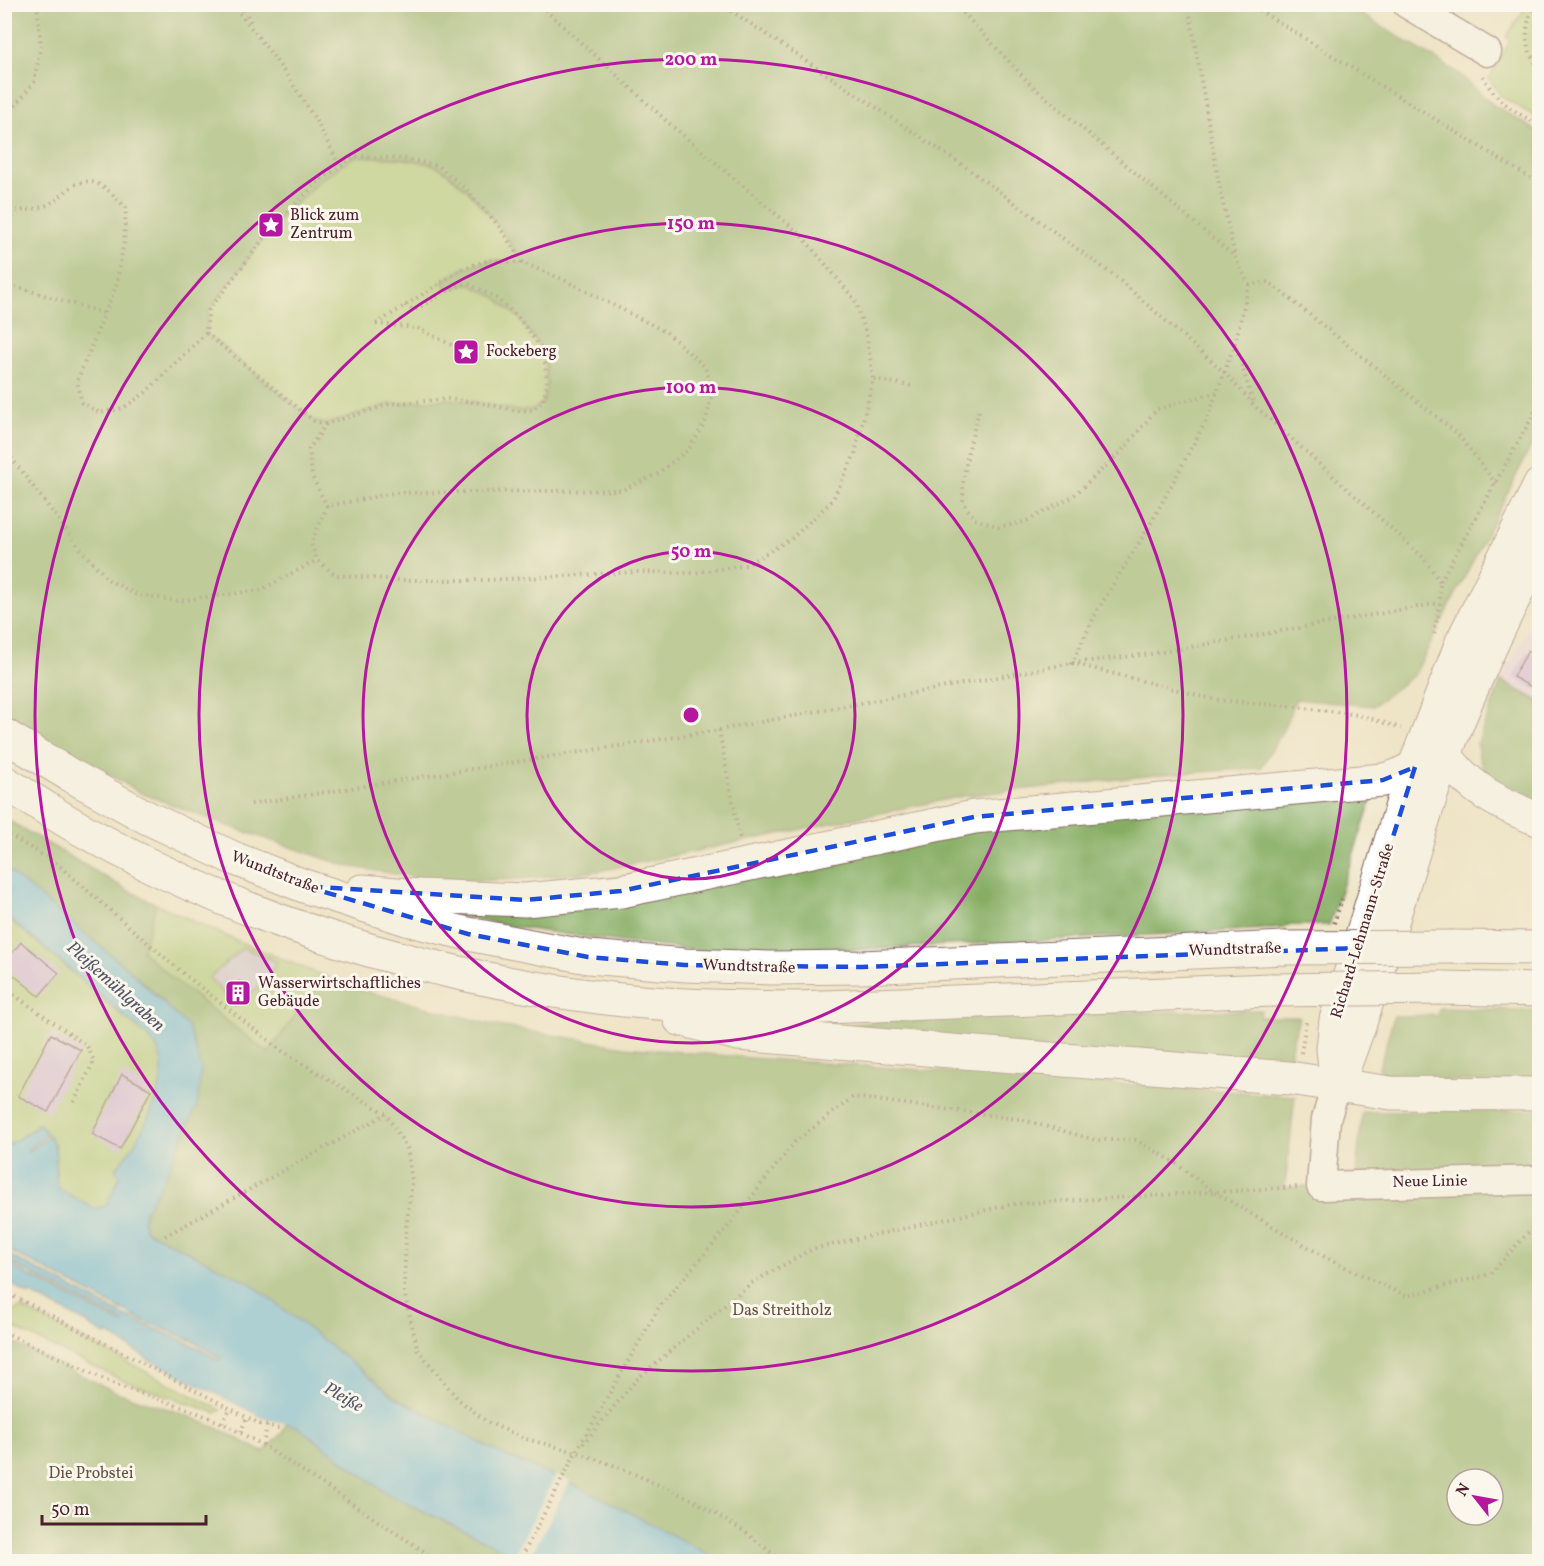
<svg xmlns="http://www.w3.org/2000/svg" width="1544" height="1566" font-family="Vollkorn,serif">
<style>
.built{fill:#ead1ec}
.industrial{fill:#cabfd6}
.green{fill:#a8c972;stroke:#79744e;stroke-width:1.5;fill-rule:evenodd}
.forest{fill:#86ad64;stroke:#686648;stroke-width:1.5;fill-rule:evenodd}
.water{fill:#63b8df;stroke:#566c85;stroke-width:1.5}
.pier{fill:#eee4c6}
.building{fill:#cca8e5}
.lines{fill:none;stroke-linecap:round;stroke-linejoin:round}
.minor-casing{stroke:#836461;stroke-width:31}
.major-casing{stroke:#836461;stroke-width:35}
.highway-casing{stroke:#836461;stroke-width:35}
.path{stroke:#836461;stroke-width:4;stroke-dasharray:1.5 4.5;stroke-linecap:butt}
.minor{stroke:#fff;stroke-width:28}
.major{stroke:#fff;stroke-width:33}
.highway{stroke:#fff;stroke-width:33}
.highway-bridge-casing{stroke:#836461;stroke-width:35;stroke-linecap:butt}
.highway-bridge{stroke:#fff;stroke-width:33}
.marked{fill:none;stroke:#1d4ed8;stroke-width:4.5;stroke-dasharray:12 8;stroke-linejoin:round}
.ring{fill:none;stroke:#b5179e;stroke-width:3}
.labels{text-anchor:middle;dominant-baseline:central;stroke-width:6;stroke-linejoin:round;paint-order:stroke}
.poi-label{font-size:16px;fill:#4a1f2b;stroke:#fbf7ec;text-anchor:start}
.street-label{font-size:16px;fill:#4a1f2b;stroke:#fbf7ec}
.park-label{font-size:16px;fill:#665240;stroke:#fbf7ec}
.water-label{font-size:18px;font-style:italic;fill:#53556a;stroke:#fbf7ec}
.centre{fill:#b5179e;stroke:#fbf7ec;stroke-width:3}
.ring-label{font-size:18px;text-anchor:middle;font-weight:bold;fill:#b5179e;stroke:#fbf7ec;stroke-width:6;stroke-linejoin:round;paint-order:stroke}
</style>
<rect width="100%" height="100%" fill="#fbf7ec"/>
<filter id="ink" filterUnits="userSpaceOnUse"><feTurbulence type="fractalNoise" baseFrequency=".0167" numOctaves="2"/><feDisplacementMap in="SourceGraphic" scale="12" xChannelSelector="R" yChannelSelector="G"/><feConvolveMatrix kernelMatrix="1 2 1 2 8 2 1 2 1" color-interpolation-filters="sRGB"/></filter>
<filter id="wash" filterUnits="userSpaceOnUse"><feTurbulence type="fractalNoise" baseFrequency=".008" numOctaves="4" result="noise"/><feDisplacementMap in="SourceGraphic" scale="24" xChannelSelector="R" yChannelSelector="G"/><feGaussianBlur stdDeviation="1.35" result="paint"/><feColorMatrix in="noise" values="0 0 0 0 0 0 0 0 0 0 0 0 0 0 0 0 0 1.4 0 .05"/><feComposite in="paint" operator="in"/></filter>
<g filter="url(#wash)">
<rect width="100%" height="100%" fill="#eee4c6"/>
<polygon class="built" points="1539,607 1539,701 1501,681"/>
<polygon class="industrial" points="243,947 278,962 263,983 236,1007 208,978"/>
<g class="green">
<polygon points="1527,5 1539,5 1539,119 1502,97 1489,79 1510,40 1506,37"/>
<polygon points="356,156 407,159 438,166 466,189 498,225 523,263 489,260 464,268 442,282 449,290 467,283 495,297 518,317 544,352 547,384 543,402 533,410 518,411 481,403 448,399 390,404 326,424 314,421 206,333 209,310 273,226 320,180"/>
<path d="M156 904 235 940 324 976 268 1054 174 980 142 951ZM243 948 277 962 263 983 236 1006 209 978Z"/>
<path d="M4 915C45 949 85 982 124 1017 136 1027 154 1038 160 1053 172 1083 137 1148 115 1169L121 1176 106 1206 96 1209 59 1189 56 1182 55 1145 39 1123 35 1125 36 1127 5 1147Z"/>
<path d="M22 1308 221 1410 216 1413 122 1380 9 1326 6 1318C10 1311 14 1310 22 1308Z"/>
</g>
<g class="forest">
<path d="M5 5H1346L1457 72 1492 104 1539 132V431L1415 674 1373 706 1296 699 1282 732 1261 768 1166 774 963 796 599 871 520 879 443 882 347 866 234 828 141 793 25 726 5 711ZM356 156C379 157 418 157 438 167 463 179 511 238 522 263 483 259 475 260 442 281L449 290 467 283 495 297 518 317 544 352 547 384 543 402 533 410 518 411 481 403 448 399 390 404 326 424 314 421 206 333 209 310 273 226 320 180Z"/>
<path d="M1501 681 1539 701V799C1526 793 1496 783 1486 773 1480 766 1478 754 1477 745Z"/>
<polygon points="1376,788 1329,925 1286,925 1285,928 813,952 714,952 628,943 514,927 414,906 975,827"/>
<path d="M4 818 129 891 156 904 142 951 174 980 268 1053 324 976 357 989 493 1025 625 1047 752 1058 1295 1096 1285 1187 1355 1184 1362 1112 1539 1110V1561H721L600 1497 497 1452 397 1398 250 1283 145 1230 143 1221 145 1210 161 1184 164 1002 129 970 5 868ZM1457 1479H1493V1515H1457Z"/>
<polygon points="1440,1008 1539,1010 1539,1083 1389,1079 1379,1068 1394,1016 1437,1015"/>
<polygon points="1261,1010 1260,1017 1299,1017 1291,1047 1290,1068 812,1032 860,1023 1021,1014"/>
<polygon points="5,1339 116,1392 186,1415 219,1429 263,1452 283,1432 285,1423 297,1426 388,1494 527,1561 5,1562"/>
</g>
<path class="water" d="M5 868 129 970 188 1027 201 1068 197 1106 161 1184 145 1210 143 1221 145 1230 250 1283 397 1398 497 1452 600 1497 721 1561H527L388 1494 297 1426 265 1419 150 1360 107 1333 106 1335 89 1326V1324L30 1293 29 1295 5 1280V1263L123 1324 124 1322 5 1260V1253L127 1317 189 1343 219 1360 221 1358 191 1340 139 1319 6 1249 5 1252V1147L40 1125 47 1134 26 1151 30 1150 49 1136C62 1154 51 1171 59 1189L95 1209 106 1206 120 1176 115 1169C137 1148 170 1086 160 1055 156 1040 137 1028 126 1018 87 983 46 949 5 915Z"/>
<g class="pier">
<polygon points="153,1362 265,1419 285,1423 285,1426 264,1422 152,1365"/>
<polygon points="556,1475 570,1481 528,1561 520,1562 513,1558"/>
</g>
<g id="blocks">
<g class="building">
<polygon points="1528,651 1539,657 1539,691 1513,677"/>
<polygon points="21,942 59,973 39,996 9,971 12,968 5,962"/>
<polygon points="239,981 251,994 237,1006 226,992"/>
<polygon points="51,1034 81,1050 48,1112 18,1096"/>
<polygon points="122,1074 151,1090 120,1149 92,1134"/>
</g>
</g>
</g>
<g filter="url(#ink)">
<use href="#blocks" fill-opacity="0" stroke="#836461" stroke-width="1.5"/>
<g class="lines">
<defs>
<g id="minor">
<polyline points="1407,4 1487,52"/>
<polyline points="1337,1084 1326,1119 1321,1186 1540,1180"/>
</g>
<g id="major">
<path d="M1342 1072C1378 979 1402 883 1433 789 1461 705 1499 625 1540 547"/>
<polyline points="1337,1084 1333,1049 1336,1020 1410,779 1462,642 1540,485"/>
</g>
<g id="highway">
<polyline points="4,735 70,775 148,818 233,858 304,886 410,920 468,934 588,957 685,965 771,968 862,967 1284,948"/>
<path d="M1445 754C1468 789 1502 805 1540 820"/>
<path d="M4 782C26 795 48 810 70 823 232 916 412 974 597 997 663 1006 730 1007 797 1008L1271 990"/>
<polyline points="362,891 419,896 525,900 621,891 974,817 1383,780 1397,776 1415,767"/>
<polyline points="1454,947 1540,948"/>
<polyline points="1441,988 1540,990"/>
<polyline points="680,1019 738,1034 1289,1078 1391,1093 1540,1094"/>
</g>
</defs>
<use href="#minor" class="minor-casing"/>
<use href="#major" class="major-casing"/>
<use href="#highway" class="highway-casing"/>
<g class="path">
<path d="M232 4C270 50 316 112 339 166"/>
<polyline points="242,4 252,25"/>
<polyline points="721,4 967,168 1117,278 1225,373 1254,405 1423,557 1440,582"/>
<polyline points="955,4 1031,85 1235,257 1249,285 1235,343 1253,402"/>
<polyline points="1188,4 1220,190 1235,256"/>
<polyline points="1249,4 1540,184"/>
<path d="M1534 4C1525 26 1522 49 1540 68"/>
<polyline points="1540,13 1535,23 1540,32"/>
<path d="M1483 76C1495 101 1516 112 1540 126"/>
<polyline points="4,120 34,82 41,46 37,4"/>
<path d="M4 211C19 211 39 210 51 203 61 198 69 186 79 183 99 176 114 196 126 208L124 242 116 286 77 381 82 403 100 413 123 408 145 393 206 333"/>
<polyline points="4,283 106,314"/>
<polyline points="1249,285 1269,282 1458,434 1496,484"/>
<polyline points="405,305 414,310 449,290 467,283 495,297 518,317 544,352 547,384 543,402 533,410 518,411 481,403 448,399 390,404 326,424 314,421 206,333 209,310 273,226 320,180 356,156 407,159 438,166 466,189 498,225 523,263"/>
<polyline points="376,324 464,268 489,260 523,263 564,280 666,332 705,367 713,392 705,422 689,449 657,474 622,490 394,493 327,506 311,543 317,560 335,575 399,580 489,580 635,572 693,573 746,565 792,538 832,501 855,454 873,379 867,337 855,300 801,235 671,125 539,4"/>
<polyline points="376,324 417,328 466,352"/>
<polyline points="1235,343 1207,419 1150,525 1098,609 1072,663 1217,700 1289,706 1359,715 1401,728"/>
<polyline points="874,379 911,386"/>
<polyline points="979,411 968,452 963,483 963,503 975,519 999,527 1025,522 1072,497 1121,452 1157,409 1217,392"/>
<polyline points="326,424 309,449 312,477 327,506"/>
<polyline points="4,448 82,551 109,580 135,594 178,601 261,590 317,560"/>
<polyline points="1434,634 1440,603 1440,582 1540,403"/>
<polyline points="719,730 740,839"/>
<polyline points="251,804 719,730 1072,663 1151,654 1440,603"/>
<polyline points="4,832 56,863 180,971 282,1051 386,1114 407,1148 412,1182 406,1228 404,1292 418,1350 458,1399 487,1422 526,1439 576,1452 616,1466 693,1500 745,1532 783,1562"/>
<polyline points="1334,923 1342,899"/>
<polyline points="4,988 87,1046 94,1061 73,1104"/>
<polyline points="1301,1053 1306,1022"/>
<polyline points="4,1118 5,1118"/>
<polyline points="165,1236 386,1114"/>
<polyline points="4,1291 260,1424 282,1429"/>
<polyline points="4,1306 11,1302 14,1296"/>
<polyline points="4,1332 119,1386 188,1409 222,1423 263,1445 440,1562"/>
<polyline points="222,1423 230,1409"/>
<polyline points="240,1432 247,1418"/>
<polyline points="583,1444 636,1380 750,1284 812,1249 1013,1204 1299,1187"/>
<polyline points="263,1445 267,1426"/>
<polyline points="519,1562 576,1452 659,1307 730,1224 795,1142 853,1097 1019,1119 1096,1140 1136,1140 1174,1162 1211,1190 1330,1260 1406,1296 1490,1274 1540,1220"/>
</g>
<use href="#minor" class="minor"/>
<use href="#major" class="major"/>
<use href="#highway" class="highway"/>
<defs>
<g id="highway-bridge">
<polyline points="1284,948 1454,947"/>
<polyline points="1271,990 1441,988"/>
</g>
</defs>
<use href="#highway-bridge" class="highway-bridge-casing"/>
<use href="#highway-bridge" class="highway-bridge"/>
</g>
</g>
<path d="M0 0H1544V1566H0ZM1415 767 1358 948 862 967 685 965 588 957 468 934 304 886 525 900 621 891 974 817 1383 780Z" fill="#eee4c6" fill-opacity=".55" fill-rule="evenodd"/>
<path class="marked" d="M1415 767 1358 948 862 967 685 965 588 957 468 934 304 886 525 900 621 891 974 817 1383 780Z"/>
<g class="ring">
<circle cx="691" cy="715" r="164"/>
<circle cx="691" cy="715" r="328"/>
<circle cx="691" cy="715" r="492"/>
<circle cx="691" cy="715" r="656"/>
</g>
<defs>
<symbol id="sight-square" viewBox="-11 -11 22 22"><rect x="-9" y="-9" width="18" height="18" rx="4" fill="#b5179e" stroke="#fbf7ec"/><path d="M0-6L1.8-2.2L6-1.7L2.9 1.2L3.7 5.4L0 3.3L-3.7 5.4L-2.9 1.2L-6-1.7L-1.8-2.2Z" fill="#fff"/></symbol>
<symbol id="building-square" viewBox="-11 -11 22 22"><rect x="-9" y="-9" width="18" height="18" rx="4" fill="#b5179e" stroke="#fbf7ec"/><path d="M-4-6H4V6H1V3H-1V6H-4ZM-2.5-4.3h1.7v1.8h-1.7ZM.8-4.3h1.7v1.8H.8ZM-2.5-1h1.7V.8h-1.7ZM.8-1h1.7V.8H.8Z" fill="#fff"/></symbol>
</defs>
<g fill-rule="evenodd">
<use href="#sight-square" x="256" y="210" width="30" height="30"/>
<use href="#sight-square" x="451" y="337" width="30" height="30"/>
<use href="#building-square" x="223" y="978" width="30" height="30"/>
</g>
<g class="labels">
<g class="poi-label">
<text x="290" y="216">Blick zum<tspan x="290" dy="18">Zentrum</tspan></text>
<text x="486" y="352">Fockeberg</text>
<text x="258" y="984">Wasserwirtschaftliches<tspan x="258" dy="18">Gebäude</tspan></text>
</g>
<g class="street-label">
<text transform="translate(275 873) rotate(21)">Wundtstraße</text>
<text transform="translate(1363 931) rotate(-73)">Richard-Lehmann-Straße</text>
<text transform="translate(1235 950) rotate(-2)">Wundtstraße</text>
<text transform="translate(749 967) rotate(2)">Wundtstraße</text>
<text transform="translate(1430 1182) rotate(-1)">Neue Linie</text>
</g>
<g class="park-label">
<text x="782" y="1311">Das Streitholz</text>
<text x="91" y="1474">Die Probstei</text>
</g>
<g class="water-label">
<text transform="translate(115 987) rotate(42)">Pleißemühlgraben</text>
<text transform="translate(343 1398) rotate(30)">Pleiße</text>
</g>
</g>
<circle cx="691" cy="715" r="9" class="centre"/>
<g class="ring-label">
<text x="691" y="65">200 m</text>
<text x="691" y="229">150 m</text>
<text x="691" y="393">100 m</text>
<text x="691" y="557">50 m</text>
</g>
<rect width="1544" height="1566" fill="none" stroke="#fbf7ec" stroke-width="24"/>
<g transform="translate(1475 1497) rotate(301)"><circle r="28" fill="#fbf7ec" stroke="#b4a19f" stroke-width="1.5"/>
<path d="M0-4.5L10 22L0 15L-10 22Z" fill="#b5179e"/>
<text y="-9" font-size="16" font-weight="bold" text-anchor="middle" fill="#4a1f2b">N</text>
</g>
<path d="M42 1515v9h164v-9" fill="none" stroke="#4a1f2b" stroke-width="3"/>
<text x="51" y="1515" font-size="18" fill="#4a1f2b" stroke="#fbf7ec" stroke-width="4.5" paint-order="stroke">50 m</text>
</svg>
